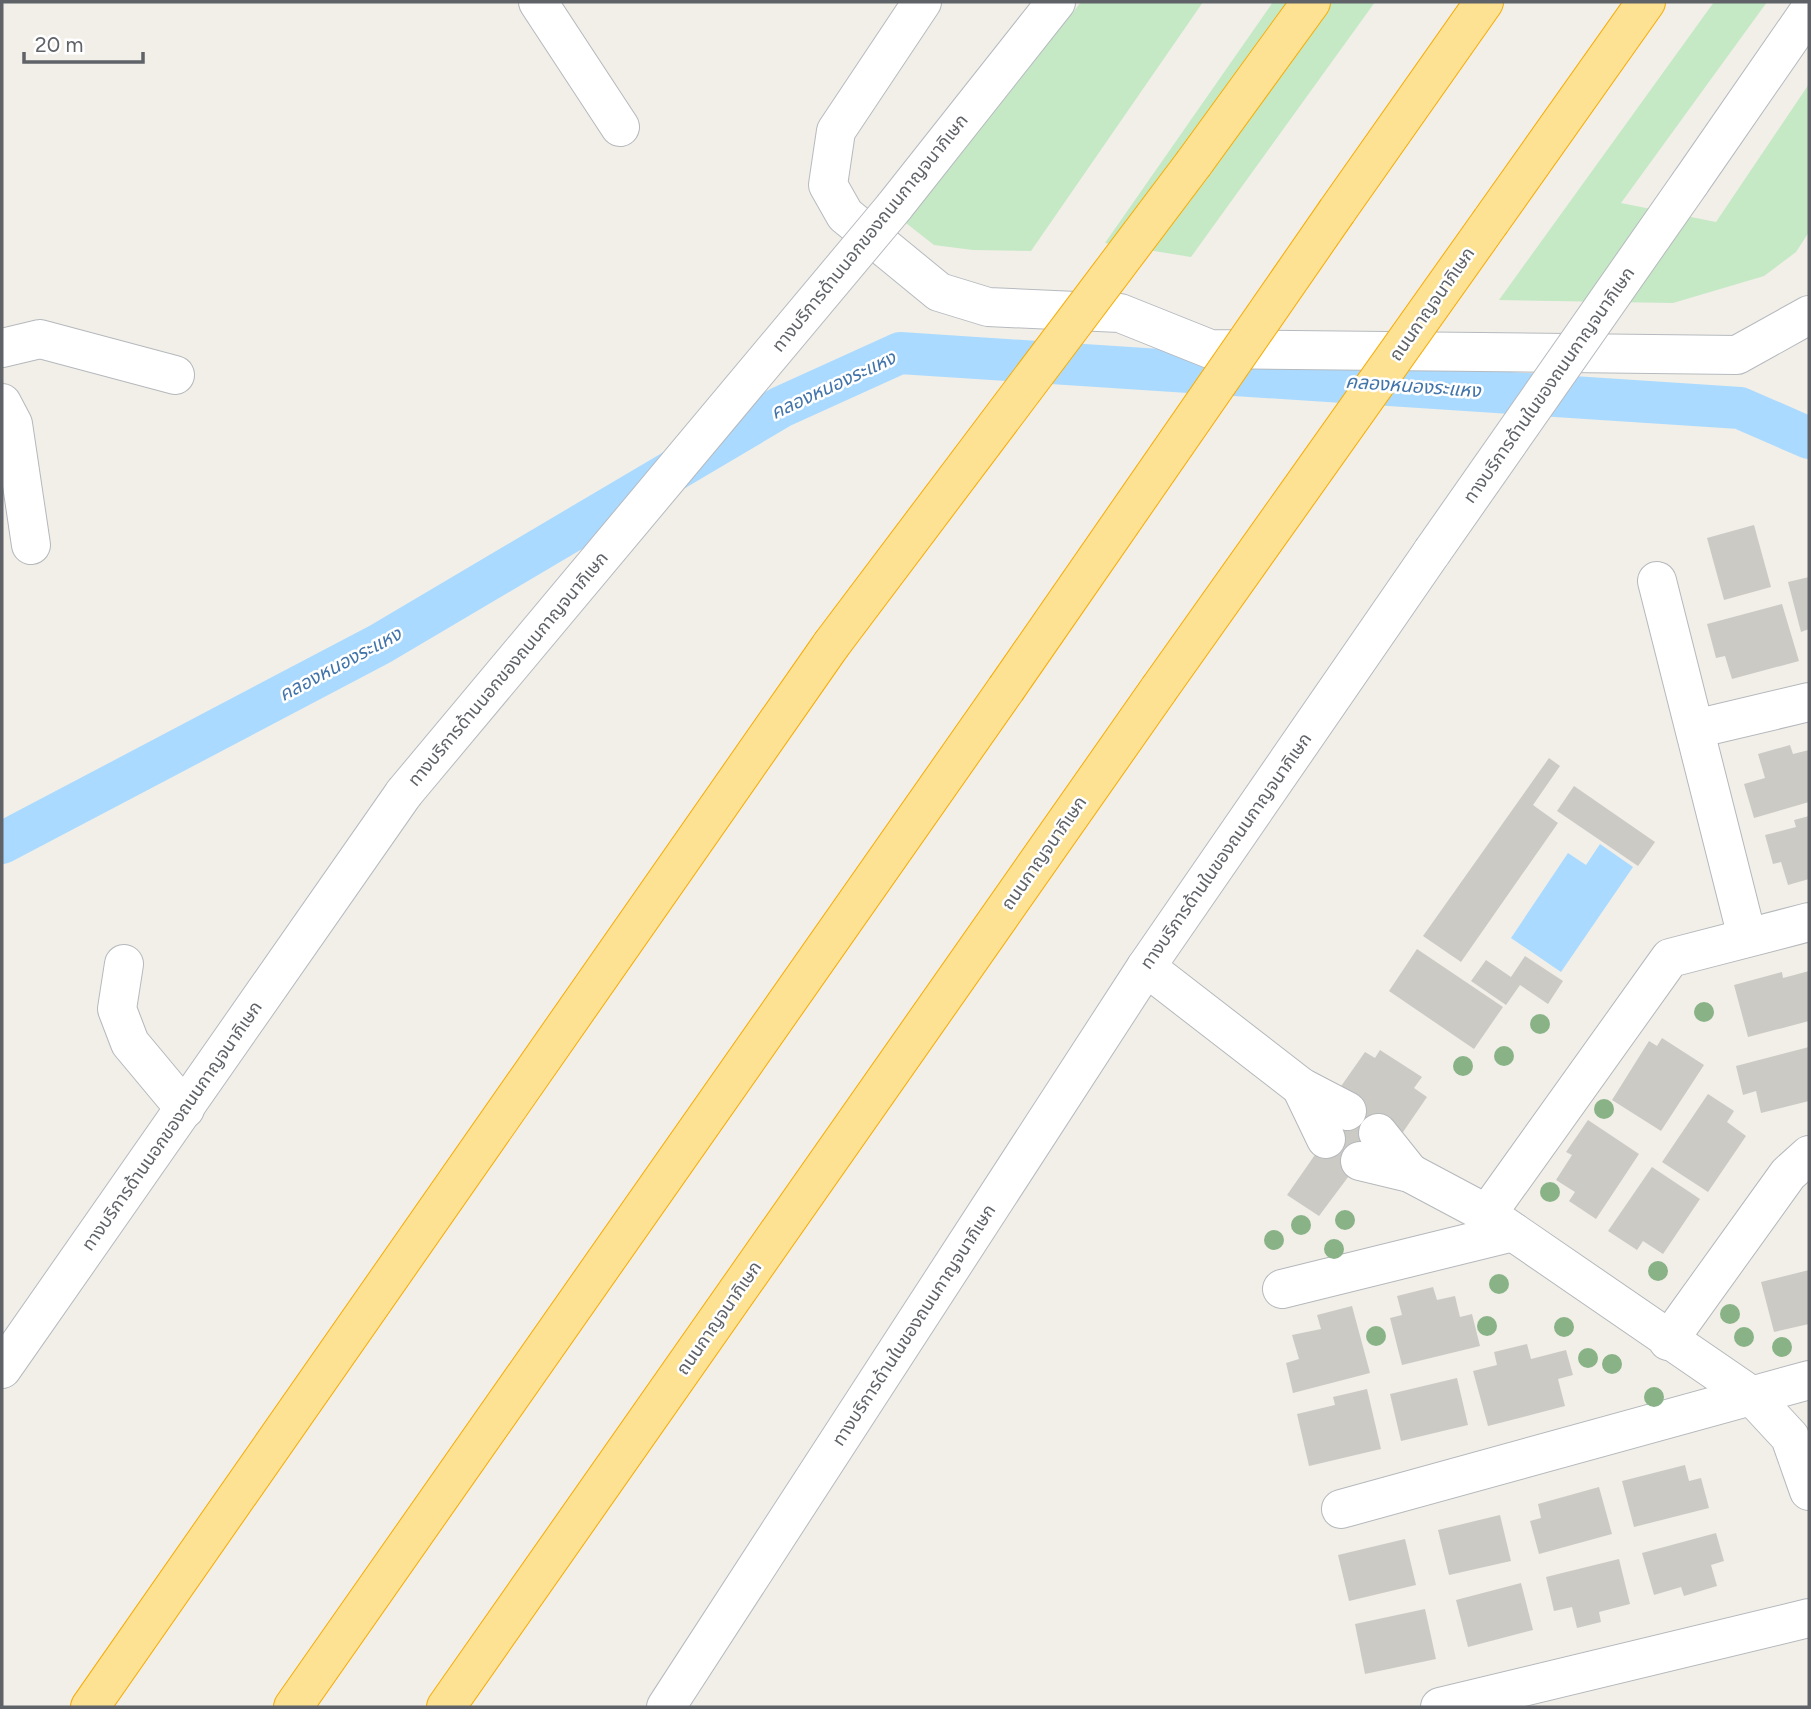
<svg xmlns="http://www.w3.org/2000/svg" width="1811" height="1709" font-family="Figtree,'Noto Sans Thai',sans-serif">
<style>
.green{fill:#c5e8c5}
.water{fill:#aadaff}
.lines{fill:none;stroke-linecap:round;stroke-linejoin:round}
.canal{stroke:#aadaff;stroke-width:42}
.building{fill:#cccac5}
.minor-casing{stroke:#b5b8bc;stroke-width:40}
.secondary-casing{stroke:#b6babf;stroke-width:40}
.motorway-casing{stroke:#f9ab00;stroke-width:40}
.minor{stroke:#fff;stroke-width:38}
.secondary{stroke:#fff;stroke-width:38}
.motorway{stroke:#fde293;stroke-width:38}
.secondary-bridge-casing{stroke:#b6babf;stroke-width:40;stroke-linecap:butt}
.motorway-bridge-casing{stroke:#f9ab00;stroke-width:40;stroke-linecap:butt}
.secondary-bridge{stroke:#fff;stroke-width:38}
.motorway-bridge{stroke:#fde293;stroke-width:38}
.tree{fill:#89b387}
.labels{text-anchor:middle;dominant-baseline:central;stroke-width:5;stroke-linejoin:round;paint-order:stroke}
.street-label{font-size:18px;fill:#5f6368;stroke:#fff}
.water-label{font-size:19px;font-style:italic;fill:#4174aa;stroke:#fff}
</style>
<rect width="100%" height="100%" fill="#f1efe8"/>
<g class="green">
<polygon points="1081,2 1203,2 1031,251 973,250 934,245 906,223"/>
<polygon points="1273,2 1375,2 1191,257 1105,243"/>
<polygon points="1714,2 1767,2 1621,203 1716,222 1809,84 1809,232 1796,252 1764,276 1673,303 1499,300"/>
</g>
<polygon class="water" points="1600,844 1633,867 1561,972 1511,938 1568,853 1586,865"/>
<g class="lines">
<polyline class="canal" points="2,843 380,644 781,407 900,353 1740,408 1809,438"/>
</g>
<g class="building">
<polygon points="1754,525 1771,587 1724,600 1707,538"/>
<polygon points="1809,577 1809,629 1801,632 1788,582"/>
<polygon points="1782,604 1799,661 1732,679 1725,656 1716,658 1707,624"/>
<polygon points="1790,745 1793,754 1809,750 1809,802 1754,818 1744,784 1765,778 1758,754"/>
<polygon points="1549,758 1560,766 1533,805 1558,823 1461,962 1423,936"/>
<polygon points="1574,786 1655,842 1638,866 1557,811"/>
<polygon points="1809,816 1809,879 1788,885 1781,862 1773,864 1765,835 1796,827 1794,820"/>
<polygon points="1417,949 1503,1007 1474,1049 1389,991"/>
<polygon points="1525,956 1563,981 1548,1004 1520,985 1506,1005 1471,981 1486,960 1511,977"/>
<polygon points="1809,971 1809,1021 1748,1037 1734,985 1782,972 1783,978"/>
<polygon points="1662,1038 1704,1065 1661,1131 1612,1100 1649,1041 1657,1046"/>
<polygon points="1809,1047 1809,1101 1761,1113 1756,1091 1743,1095 1736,1066"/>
<polygon points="1380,1050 1422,1077 1414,1088 1427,1097 1401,1135 1360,1161 1319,1216 1287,1195 1326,1139 1337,1092 1365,1052 1375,1058"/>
<polygon points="1708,1094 1734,1111 1727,1122 1746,1136 1708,1192 1662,1162"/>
<polygon points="1588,1120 1639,1154 1596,1219 1569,1201 1575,1192 1556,1180 1572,1155 1566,1152"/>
<polygon points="1652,1167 1700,1199 1663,1254 1643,1241 1637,1250 1608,1231"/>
<polygon points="1809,1270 1809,1324 1774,1332 1761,1282"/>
<polygon points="1433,1287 1437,1300 1455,1296 1460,1317 1472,1314 1480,1346 1402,1365 1390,1318 1402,1315 1397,1296"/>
<polygon points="1352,1306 1370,1373 1293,1393 1286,1363 1299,1359 1292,1335 1321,1329 1317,1315"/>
<polygon points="1527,1344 1531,1359 1566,1350 1573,1375 1558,1379 1565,1406 1488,1426 1473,1371 1497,1365 1494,1352"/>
<polygon points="1457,1378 1468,1425 1401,1441 1390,1394"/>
<polygon points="1367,1389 1381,1449 1309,1466 1297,1414 1335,1405 1333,1397"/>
<polygon points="1685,1465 1689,1481 1701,1478 1709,1508 1634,1527 1622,1481"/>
<polygon points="1599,1487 1612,1534 1539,1554 1530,1521 1541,1518 1538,1504"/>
<polygon points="1500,1515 1511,1561 1449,1575 1438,1530"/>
<polygon points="1716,1533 1724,1561 1711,1565 1717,1586 1684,1596 1681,1587 1654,1595 1642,1553"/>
<polygon points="1405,1539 1416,1585 1349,1601 1338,1555"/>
<polygon points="1619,1559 1630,1604 1599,1612 1601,1622 1577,1628 1572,1607 1554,1611 1546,1577"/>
<polygon points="1521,1583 1533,1630 1468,1647 1456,1600"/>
<polygon points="1425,1609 1436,1659 1365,1674 1355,1624"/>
</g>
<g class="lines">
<defs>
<g id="minor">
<polyline points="538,2 620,127"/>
<polyline points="2,348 40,339 175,375"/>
<polyline points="2,403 13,424 31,545"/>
<polyline points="1657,581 1747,937"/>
<polyline points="1695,729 1809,702"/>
<polyline points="124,964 117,1009 130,1043 185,1109"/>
<polyline points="1146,967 1301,1087 1347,1111"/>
<polyline points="1301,1087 1326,1139"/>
<polyline points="1378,1133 1410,1173"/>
<polyline points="1360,1161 1410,1173 1487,1214 1752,1396 1790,1437 1809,1491"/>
<polyline points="1487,1214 1670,958 1809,922"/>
<polyline points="1282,1289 1513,1232"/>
<polyline points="1668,1341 1788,1174 1809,1155"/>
<polyline points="1341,1509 1809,1380"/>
<polyline points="1440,1707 1809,1618"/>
</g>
<g id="secondary">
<polyline points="922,2 836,131 828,185 845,215 939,292 988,307 1120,313 1210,349 1737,355 1809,315"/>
<polyline points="1690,183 1809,11"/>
<polyline points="894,207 1056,2"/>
<polyline points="2,1369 404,793"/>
<polyline points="666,1707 1146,967 1432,552"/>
</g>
<g id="motorway">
<polyline points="1194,163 1311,2"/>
<polyline points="1337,211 1484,2"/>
<polyline points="1491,221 1646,2"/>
<polyline points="90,1707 831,645"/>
<polyline points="293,1707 1006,689"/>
<polyline points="446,1707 1159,689"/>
</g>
</defs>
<use href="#minor" class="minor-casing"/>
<use href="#secondary" class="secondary-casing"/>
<use href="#motorway" class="motorway-casing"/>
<use href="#minor" class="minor"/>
<use href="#secondary" class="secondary"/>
<use href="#motorway" class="motorway"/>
<defs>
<g id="secondary-bridge">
<polyline points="1432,552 1690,183"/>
<polyline points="404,793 894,207"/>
</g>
<g id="motorway-bridge">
<polyline points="831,645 1194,163"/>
<polyline points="1006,689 1337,211"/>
<polyline points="1159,689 1491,221"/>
</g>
</defs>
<use href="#secondary-bridge" class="secondary-bridge-casing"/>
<use href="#motorway-bridge" class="motorway-bridge-casing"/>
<use href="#secondary-bridge" class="secondary-bridge"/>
<use href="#motorway-bridge" class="motorway-bridge"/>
</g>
<g class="tree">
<circle cx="1704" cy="1012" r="10"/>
<circle cx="1540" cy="1024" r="10"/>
<circle cx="1504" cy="1056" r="10"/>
<circle cx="1463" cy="1066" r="10"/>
<circle cx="1604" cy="1109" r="10"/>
<circle cx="1550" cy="1192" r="10"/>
<circle cx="1345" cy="1220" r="10"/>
<circle cx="1301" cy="1225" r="10"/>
<circle cx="1274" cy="1240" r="10"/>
<circle cx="1334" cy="1249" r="10"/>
<circle cx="1658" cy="1271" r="10"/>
<circle cx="1499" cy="1284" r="10"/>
<circle cx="1730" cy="1314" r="10"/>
<circle cx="1487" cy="1326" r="10"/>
<circle cx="1564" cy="1327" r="10"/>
<circle cx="1376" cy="1336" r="10"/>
<circle cx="1744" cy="1337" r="10"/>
<circle cx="1782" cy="1347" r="10"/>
<circle cx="1588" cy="1358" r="10"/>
<circle cx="1612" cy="1364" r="10"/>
<circle cx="1654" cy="1397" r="10"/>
</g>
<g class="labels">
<g class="street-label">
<text transform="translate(870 233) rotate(-51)">ทางบริการด้านนอกของถนนกาญจนาภิเษก</text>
<text transform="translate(1432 304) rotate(-55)">ถนนกาญจนาภิเษก</text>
<text transform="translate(1549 385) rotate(-55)">ทางบริการด้านในของถนนกาญจนาภิเษก</text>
<text transform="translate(508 669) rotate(-50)">ทางบริการด้านนอกของถนนกาญจนาภิเษก</text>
<text transform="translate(1226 851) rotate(-55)">ทางบริการด้านในของถนนกาญจนาภิเษก</text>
<text transform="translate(1044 853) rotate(-55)">ถนนกาญจนาภิเษก</text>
<text transform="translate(172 1126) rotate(-55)">ทางบริการด้านนอกของถนนกาญจนาภิเษก</text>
<text transform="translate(719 1318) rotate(-55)">ถนนกาญจนาภิเษก</text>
<text transform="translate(914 1325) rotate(-57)">ทางบริการด้านในของถนนกาญจนาภิเษก</text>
</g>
<g class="water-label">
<text transform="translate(833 385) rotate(-25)">คลองหนองระแหง</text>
<text transform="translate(1413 386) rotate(4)">คลองหนองระแหง</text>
<text transform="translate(340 664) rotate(-28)">คลองหนองระแหง</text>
</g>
</g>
<rect width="1811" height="1709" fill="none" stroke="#5f6368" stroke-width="7"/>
<path d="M24 52v10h119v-10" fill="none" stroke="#5f6368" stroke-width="3.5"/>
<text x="35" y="52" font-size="21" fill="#5f6368" stroke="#ffffff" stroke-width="5" paint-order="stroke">20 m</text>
</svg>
